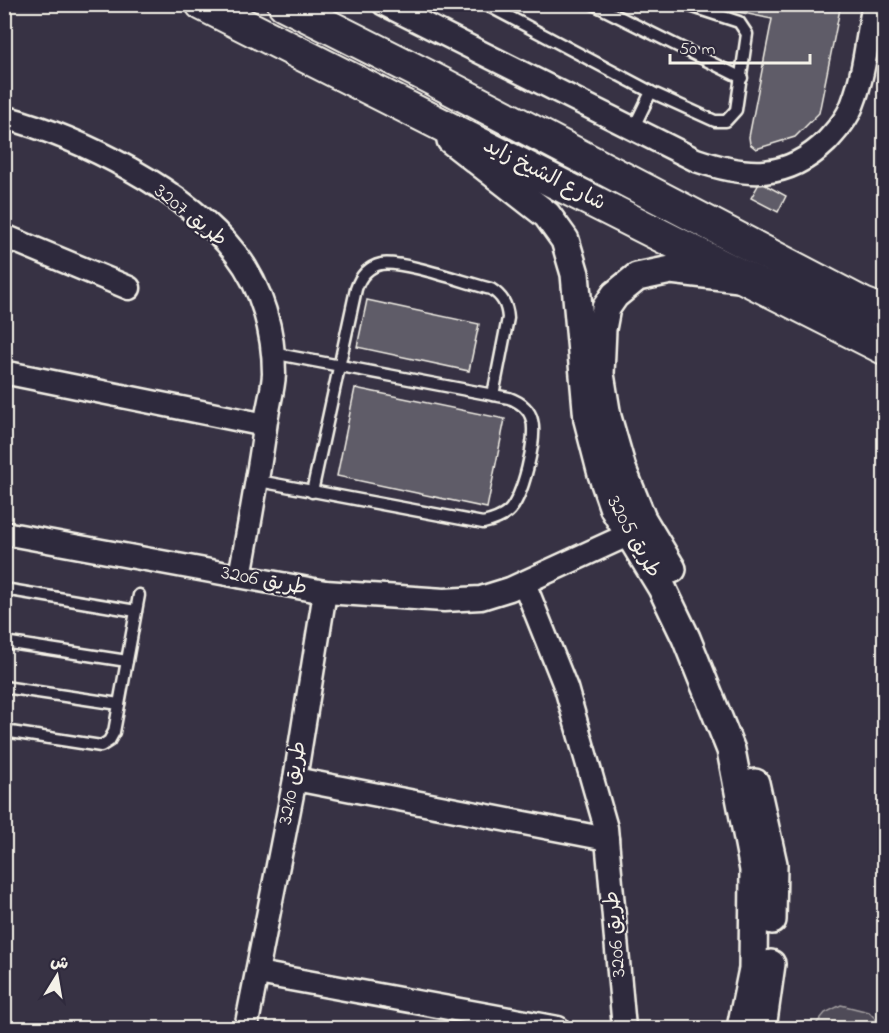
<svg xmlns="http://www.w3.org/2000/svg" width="889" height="1033" font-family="'Indie Flower','Playpen Sans Arabic',sans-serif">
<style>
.green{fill:#504b59;stroke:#a29ea0;stroke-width:1.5}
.building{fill:#5f5c67;stroke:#f4f1e8;stroke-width:1.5}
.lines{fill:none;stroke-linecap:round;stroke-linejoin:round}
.service-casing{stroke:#f4f1e8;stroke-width:15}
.minor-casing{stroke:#f4f1e8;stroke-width:27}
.tertiary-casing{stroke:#f4f1e8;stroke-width:32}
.secondary-casing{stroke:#f4f1e8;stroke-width:36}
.service{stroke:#2f2a3d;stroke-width:10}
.minor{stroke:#2f2a3d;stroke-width:22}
.tertiary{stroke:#2f2a3d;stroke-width:27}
.secondary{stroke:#2f2a3d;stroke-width:32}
.labels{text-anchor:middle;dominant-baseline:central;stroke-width:4.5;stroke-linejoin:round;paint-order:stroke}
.street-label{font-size:21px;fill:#f4f1e8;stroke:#2f2a3d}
</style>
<rect width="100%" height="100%" fill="#373244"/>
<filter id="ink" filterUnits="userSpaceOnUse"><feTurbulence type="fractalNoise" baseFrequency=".0167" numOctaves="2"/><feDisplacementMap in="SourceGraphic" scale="12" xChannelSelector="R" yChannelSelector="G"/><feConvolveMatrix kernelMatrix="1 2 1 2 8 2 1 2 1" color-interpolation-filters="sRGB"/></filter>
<g filter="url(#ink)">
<polygon class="green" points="841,1005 869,1012 884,1028 813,1028 825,1013"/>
<g class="building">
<polygon points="700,4 841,4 819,113 795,137 756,149 750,144 749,137 772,19"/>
<polygon points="760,182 786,196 778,212 751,198"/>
<polygon points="367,300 479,324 469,371 357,347"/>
<polygon points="355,388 505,419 487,508 337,476"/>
</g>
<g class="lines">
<defs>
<g id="service">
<polyline points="485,4 651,92 715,121 726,121 736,110 747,34 739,22 684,4"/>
<polyline points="593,4 742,78"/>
<polyline points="633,129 651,92"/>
<path d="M259 481 483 523C492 521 501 518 508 512 523 499 537 438 532 420 529 408 520 402 509 398L272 353"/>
<path d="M312 492 356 289C360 277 368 267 381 264 402 260 467 283 491 289 502 296 507 304 508 318L493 395"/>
<polyline points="4,589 136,611"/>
<polyline points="4,642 127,661"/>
<polyline points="4,687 119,704"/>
<polyline points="4,731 101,746 109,741 114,732 139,595"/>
</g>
<g id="minor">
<path d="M384 4 696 160C746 177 786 181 827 141 837 130 848 118 853 103 865 72 867 37 874 4"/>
<path d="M4 117C82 138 186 190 236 254 262 287 274 333 274 374 273 392 267 410 265 428 258 478 249 527 240 576"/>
<polyline points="4,236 129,288"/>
<polyline points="13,374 265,425"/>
<polyline points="4,533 325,592 444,600 481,598 510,589 645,527"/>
<polyline points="524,583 566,688 606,828 624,1028"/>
<polyline points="295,779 607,839"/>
<polyline points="258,973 558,1028"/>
<polyline points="246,1028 295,779 325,592"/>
</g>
<g id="tertiary">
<polyline points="451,140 547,215 565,240 575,274 588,420 602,474 614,509 662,588 686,638 731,750 754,870 753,969 741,1028"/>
<polyline points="672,569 642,519 622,469 607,417 600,374 602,329 606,308 615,295 637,277 671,270 739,278"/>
<polyline points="755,783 773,864 772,920"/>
<polyline points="762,1028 771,964"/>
</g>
<g id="secondary">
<polyline points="202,4 884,348"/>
<polyline points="284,4 425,75 863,304 884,312"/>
</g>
</defs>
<use href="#service" class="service-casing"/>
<use href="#minor" class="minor-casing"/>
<use href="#tertiary" class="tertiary-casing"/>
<use href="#secondary" class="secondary-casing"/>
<use href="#service" class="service"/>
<use href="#minor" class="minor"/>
<use href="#tertiary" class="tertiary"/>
<use href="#secondary" class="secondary"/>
</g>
</g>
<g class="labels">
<g class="street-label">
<text transform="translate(544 175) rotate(27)">شارع الشيخ زايد</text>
<text transform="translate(190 216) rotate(39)">طريق 3207</text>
<text transform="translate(633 537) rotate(61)">طريق 3205</text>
<text transform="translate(264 581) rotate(11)">طريق 3206</text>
<text transform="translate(293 783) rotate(-80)">طريق 3210</text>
<text transform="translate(616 934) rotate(-95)">طريق 3206</text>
</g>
</g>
<rect width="889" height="1033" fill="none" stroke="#2f2a3d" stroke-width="24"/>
<rect x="12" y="12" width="865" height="1009" fill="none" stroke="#f4f1e8" stroke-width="2" filter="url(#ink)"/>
<g transform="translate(57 976) rotate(11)" stroke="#2f2a3d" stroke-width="4.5" paint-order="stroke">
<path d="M0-4.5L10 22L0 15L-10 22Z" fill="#f4f1e8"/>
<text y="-9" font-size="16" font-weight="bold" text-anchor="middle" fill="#f4f1e8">ش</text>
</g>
<path d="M670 54v9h140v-9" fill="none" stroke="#f4f1e8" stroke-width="3"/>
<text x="679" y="54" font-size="18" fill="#f4f1e8" stroke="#2f2a3d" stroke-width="4.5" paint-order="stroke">50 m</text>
</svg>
